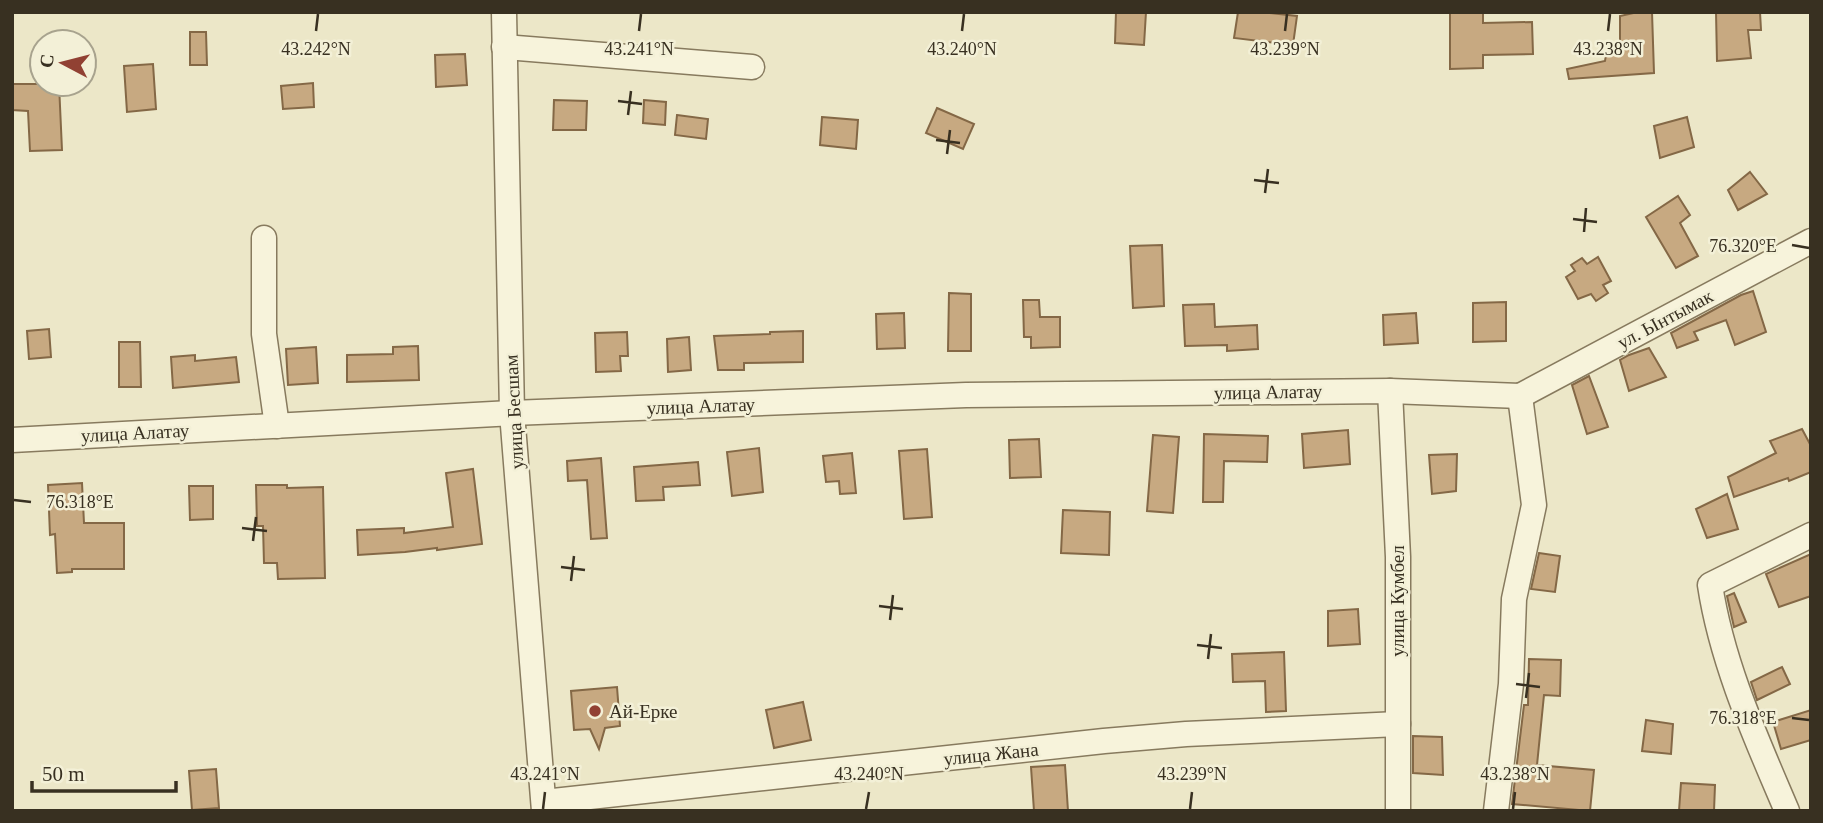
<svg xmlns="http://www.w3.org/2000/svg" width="1823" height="823" font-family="Georgia,serif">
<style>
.building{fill:#c7a981;stroke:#846846;stroke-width:2}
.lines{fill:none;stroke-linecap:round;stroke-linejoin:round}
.minor-casing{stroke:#877a5e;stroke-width:27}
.minor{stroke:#f7f3db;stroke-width:24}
.ticks{fill:none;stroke:#383021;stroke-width:2.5}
.poi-dot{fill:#914133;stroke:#f3f0d7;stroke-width:2.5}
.labels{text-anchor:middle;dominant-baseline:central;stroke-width:5;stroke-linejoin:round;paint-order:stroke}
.street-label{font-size:19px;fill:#383021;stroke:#f3f0d7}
.poi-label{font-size:19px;fill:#383021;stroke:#f3f0d7;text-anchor:start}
.ticks-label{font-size:18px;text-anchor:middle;fill:#383021;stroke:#f3f0d7;stroke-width:5;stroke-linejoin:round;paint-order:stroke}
</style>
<rect width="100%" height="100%" fill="#ece7c8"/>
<g class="building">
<polygon points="1116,12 1146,12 1144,45 1115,43"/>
<polygon points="1238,12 1260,12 1297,16 1293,45 1234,38"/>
<polygon points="1638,12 1652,12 1654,73 1569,79 1567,69 1605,61 1607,49 1620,44 1620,16"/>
<polygon points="1716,12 1760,12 1761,30 1748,30 1751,58 1717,61"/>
<polygon points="1450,13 1483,13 1483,23 1532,22 1533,54 1483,55 1483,68 1450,69"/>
<polygon points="190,32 206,32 207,65 190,65"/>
<polygon points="465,54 467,85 436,87 435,55"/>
<polygon points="153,64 156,109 127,112 124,66"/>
<polygon points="313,83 314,107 283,109 281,86"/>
<polygon points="12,84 59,84 62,150 30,151 28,111 12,110"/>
<polygon points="554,100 587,101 586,130 553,130"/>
<polygon points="644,100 666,102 665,125 643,123"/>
<polygon points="937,108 974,124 963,149 926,133"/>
<polygon points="677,115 708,119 706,139 675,135"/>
<polygon points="822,117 858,120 856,149 820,145"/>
<polygon points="1687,117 1694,147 1660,158 1654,126"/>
<polygon points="1750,172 1767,194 1738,210 1728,190"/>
<polygon points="1678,196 1690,215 1680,223 1698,256 1676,268 1646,217"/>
<polygon points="1162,245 1164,306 1133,308 1130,246"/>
<polygon points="1598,257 1611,281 1603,285 1608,293 1596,301 1591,294 1578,299 1566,277 1575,271 1571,265 1582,258 1587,264"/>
<polygon points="1753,291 1766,332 1735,345 1726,320 1694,332 1698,340 1677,348 1671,333 1741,295"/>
<polygon points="949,293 971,294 971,351 948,351"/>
<polygon points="1023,300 1039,300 1040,317 1060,317 1060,347 1031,348 1031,337 1024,337"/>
<polygon points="1506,302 1506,341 1473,342 1473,303"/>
<polygon points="1214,304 1215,327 1257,325 1258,349 1227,351 1227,345 1185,346 1183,305"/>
<polygon points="904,313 905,348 877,349 876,314"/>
<polygon points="1416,313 1418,343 1384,345 1383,315"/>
<polygon points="49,329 51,357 29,359 27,331"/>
<polygon points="803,331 803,362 744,363 744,370 718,370 714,336 770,334 770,332"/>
<polygon points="627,332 628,356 620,356 621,371 596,372 595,333"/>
<polygon points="689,337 691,370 668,372 667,339"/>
<polygon points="119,342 140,342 141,387 119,387"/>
<polygon points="418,346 419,380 347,382 347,355 393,354 393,347"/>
<polygon points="316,347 318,383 288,385 286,349"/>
<polygon points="1649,348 1666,377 1629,391 1620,360 1629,355"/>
<polygon points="195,355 195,361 236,357 239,382 173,388 171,357"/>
<polygon points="1589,376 1608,427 1587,434 1572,385"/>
<polygon points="1802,429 1811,446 1811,472 1789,481 1788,478 1734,497 1728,477 1776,453 1770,441"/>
<polygon points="1348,430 1350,464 1304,468 1302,434"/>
<polygon points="1204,434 1268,436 1267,462 1224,461 1223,502 1203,502"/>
<polygon points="1153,435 1179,437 1173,513 1147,511"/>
<polygon points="1039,439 1041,477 1010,478 1009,440"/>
<polygon points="759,448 763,492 732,496 727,452"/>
<polygon points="927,449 932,517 904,519 899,451"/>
<polygon points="852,453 856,493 840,494 839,481 826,482 823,456"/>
<polygon points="1457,454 1456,491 1432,494 1429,455"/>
<polygon points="601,458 607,538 591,539 587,480 568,481 567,461"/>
<polygon points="698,462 700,485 663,487 664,500 636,501 634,467"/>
<polygon points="473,469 482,544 437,550 437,548 405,552 358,555 357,530 404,528 404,533 453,527 446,473"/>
<polygon points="82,483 84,523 124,523 124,569 72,569 72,572 57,573 55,534 50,535 48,485"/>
<polygon points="256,485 287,485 287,488 323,487 325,578 278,579 277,563 264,563 263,526 257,526"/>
<polygon points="189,486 213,486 213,519 190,520"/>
<polygon points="1727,494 1738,529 1707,538 1696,509"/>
<polygon points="1063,510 1110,512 1109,555 1061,553"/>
<polygon points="1539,553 1560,556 1555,592 1531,589"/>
<polygon points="1811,554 1811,596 1779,607 1766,574"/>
<polygon points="1734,593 1746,622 1734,627 1727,596"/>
<polygon points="1358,609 1360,644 1328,646 1328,611"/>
<polygon points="1284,652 1286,711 1266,712 1265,681 1233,682 1232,654"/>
<polygon points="1529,659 1561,660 1560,696 1544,695 1537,765 1594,770 1590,811 1512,804 1524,705 1528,705"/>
<polygon points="1782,667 1790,684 1757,700 1751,682"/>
<polygon points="617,687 620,726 605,728 599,749 590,729 574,730 571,691"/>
<polygon points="803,702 811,740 774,748 766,710"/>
<polygon points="1811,710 1811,740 1781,749 1773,722"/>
<polygon points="1646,720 1673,724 1671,754 1642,751"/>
<polygon points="1413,736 1442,737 1443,775 1413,773"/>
<polygon points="1065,765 1068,811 1034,811 1031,767"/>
<polygon points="216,769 219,808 192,810 189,771"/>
<polygon points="1681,783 1715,785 1714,811 1679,811"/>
</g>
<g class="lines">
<defs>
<g id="minor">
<polyline points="504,12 512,413 544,811"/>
<polyline points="504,47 752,67"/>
<polyline points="264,238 264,334 277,426"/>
<polyline points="1390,391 1398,557 1398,811"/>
<polyline points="1520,396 1811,241"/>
<polyline points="12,440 512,413 966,395 1390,391 1520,396"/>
<polyline points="544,802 1104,741 1186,734 1398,724"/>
<polyline points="1496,811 1511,684 1514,599 1534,505 1520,396"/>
<path d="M1787 811C1756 738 1722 664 1710 585L1811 535"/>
</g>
</defs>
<use href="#minor" class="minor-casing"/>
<use href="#minor" class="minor"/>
</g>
<path class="ticks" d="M316 31 318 14M639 31 641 14M962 31 964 14M1285 31 1287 14M1608 31 1610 14M618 101 642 104M628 115 631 91M936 140 960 143M947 154 950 130M1254 180 1279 183M1265 193 1268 169M1573 219 1597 222M1584 232 1586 208M1792 245 1809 248M14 500 31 502M242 528 267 531M253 541 256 517M561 567 585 570M571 581 574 556M879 606 903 609M890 620 893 595M1197 645 1222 648M1208 659 1211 634M1516 684 1540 687M1526 698 1529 673M1792 718 1809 720M543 809 545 792M866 809 869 792M1190 809 1192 792M1513 809 1515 792"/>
<circle class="poi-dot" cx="595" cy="711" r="7"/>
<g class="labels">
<g class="street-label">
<text transform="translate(1665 319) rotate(-28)">ул. Ынтымак</text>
<text transform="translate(1268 392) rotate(-1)">улица Алатау</text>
<text transform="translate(701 406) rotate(-2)">улица Алатау</text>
<text transform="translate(514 412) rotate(-93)">улица Бесшам</text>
<text transform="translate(135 433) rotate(-3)">улица Алатау</text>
<text transform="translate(1397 601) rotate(-90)">улица Кумбел</text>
<text transform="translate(991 754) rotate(-6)">улица Жана</text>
</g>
<g class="poi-label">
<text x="609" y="711">Ай-Ерке</text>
</g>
</g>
<g class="ticks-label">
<text x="316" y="55">43.242°N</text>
<text x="639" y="55">43.241°N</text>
<text x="962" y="55">43.240°N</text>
<text x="1285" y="55">43.239°N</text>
<text x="1608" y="55">43.238°N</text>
<text x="1743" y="252">76.320°E</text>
<text x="80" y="508">76.318°E</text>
<text x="1743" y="724">76.318°E</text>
<text x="545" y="780">43.241°N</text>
<text x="869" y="780">43.240°N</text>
<text x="1192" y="780">43.239°N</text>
<text x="1515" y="780">43.238°N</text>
</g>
<rect width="1823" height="823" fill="none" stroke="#383021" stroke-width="28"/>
<g transform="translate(63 63) rotate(277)"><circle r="33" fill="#f3f0d7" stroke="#a8a38e" stroke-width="2"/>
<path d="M0-5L12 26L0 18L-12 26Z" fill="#914133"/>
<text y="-10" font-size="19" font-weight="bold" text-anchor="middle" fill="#383021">С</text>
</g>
<path d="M32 781v10h144v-10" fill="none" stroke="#383021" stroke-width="3.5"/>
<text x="42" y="781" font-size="21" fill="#383021" stroke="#f3f0d7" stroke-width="5" paint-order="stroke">50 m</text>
</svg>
